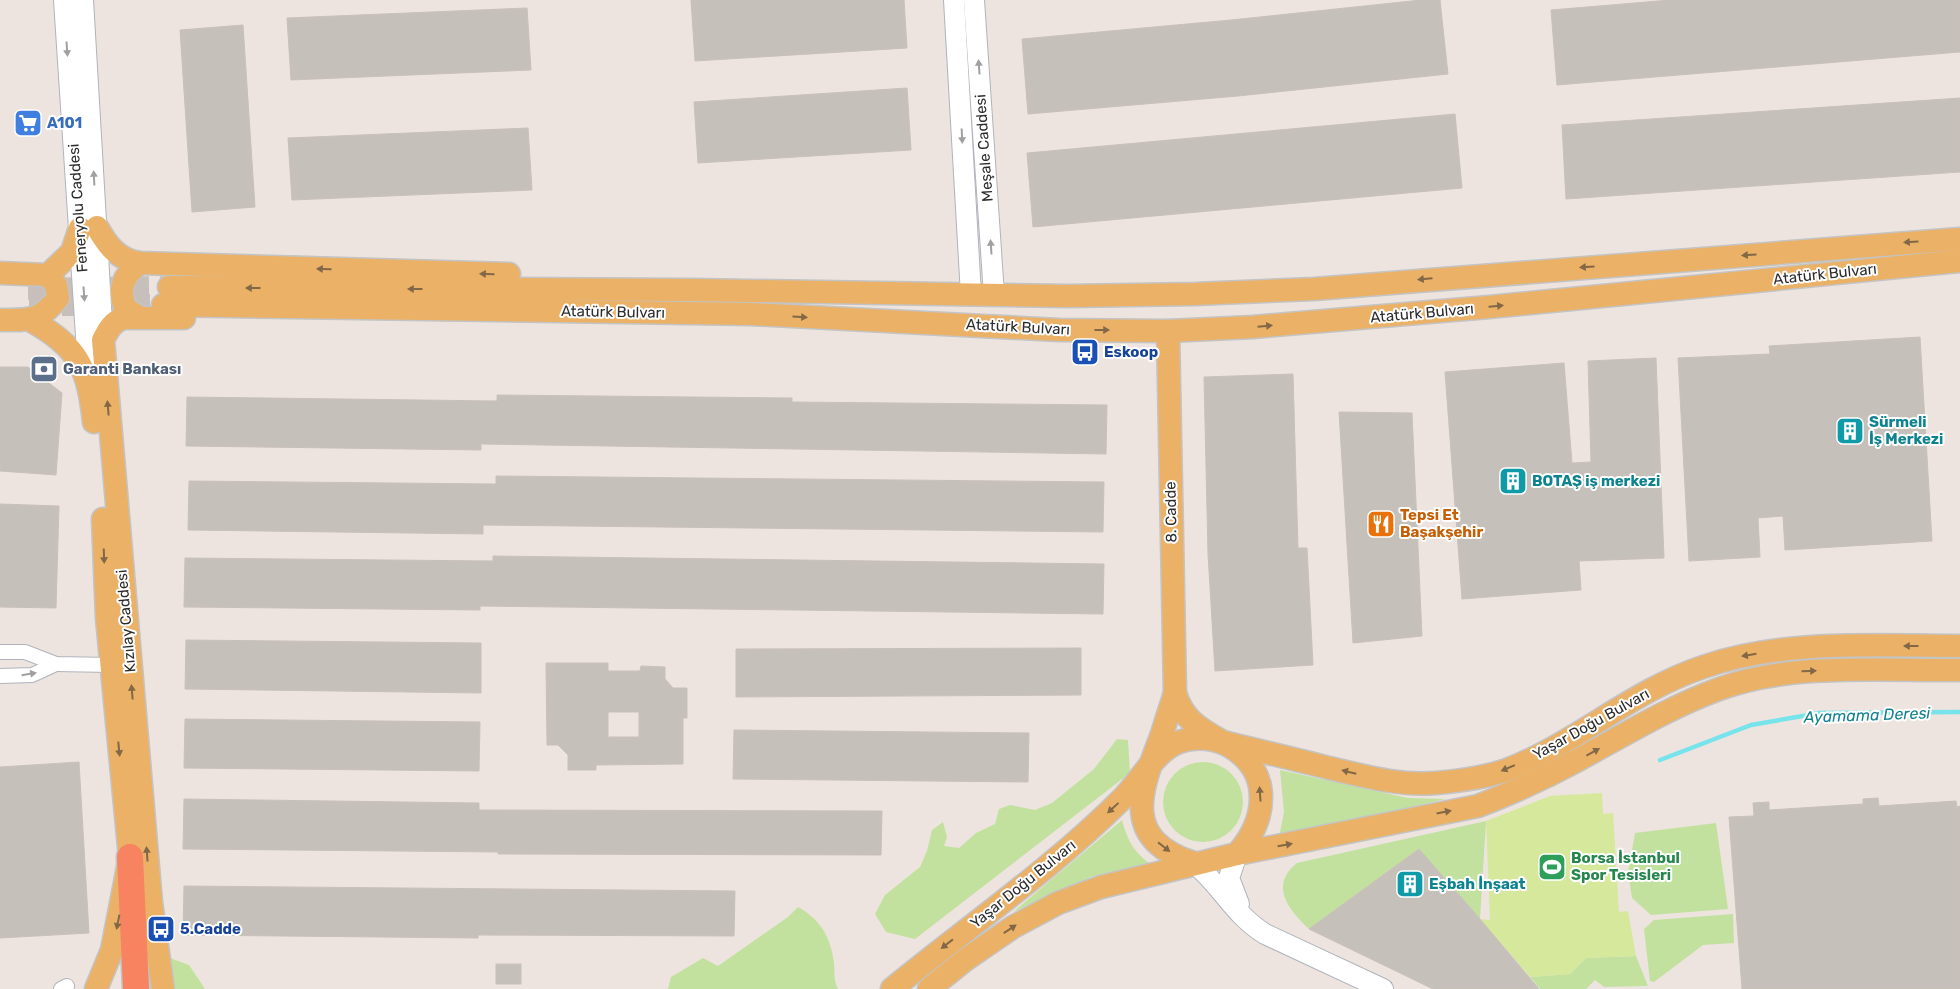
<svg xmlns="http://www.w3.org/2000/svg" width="1960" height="989" font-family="Rubik,sans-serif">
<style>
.green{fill:#c2e19e}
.pitch{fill:#d6e89b}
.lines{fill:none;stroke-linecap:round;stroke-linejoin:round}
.stream{stroke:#77e3ea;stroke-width:4.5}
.building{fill:#c6c0ba;stroke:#c9c0b9;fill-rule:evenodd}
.primary-tunnel{stroke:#c6bfbb;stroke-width:22;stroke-dasharray:22 11;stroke-linecap:butt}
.street-casing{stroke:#afb4bc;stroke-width:16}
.secondary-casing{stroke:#afb4bc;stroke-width:22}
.primary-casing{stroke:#c4c4c4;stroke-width:25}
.highway-casing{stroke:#c4c4c4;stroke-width:29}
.street{stroke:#fff;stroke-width:14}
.secondary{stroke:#fff;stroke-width:20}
.primary{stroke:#ebb166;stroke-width:22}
.highway{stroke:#f78360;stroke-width:26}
.oneway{fill:#a0a0a0}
.oneway2{fill:#826846}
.labels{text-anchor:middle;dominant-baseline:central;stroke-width:4;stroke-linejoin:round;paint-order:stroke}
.shop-label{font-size:15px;font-weight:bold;fill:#366cbe;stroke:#fff;text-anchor:start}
.street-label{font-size:15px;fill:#2c2c2c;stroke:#fff}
.transit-label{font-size:15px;font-weight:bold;fill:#164399;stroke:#fff;text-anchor:start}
.service-label{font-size:15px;font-weight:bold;fill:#4e5e75;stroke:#fff;text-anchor:start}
.culture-label{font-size:15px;font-weight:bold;fill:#0d838f;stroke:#fff;text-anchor:start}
.food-label{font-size:15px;font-weight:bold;fill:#c56008;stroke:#fff;text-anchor:start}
.leisure-label{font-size:15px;font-weight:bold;fill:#27864d;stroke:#fff;text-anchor:start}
.water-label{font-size:16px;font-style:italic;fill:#138092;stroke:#fff}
</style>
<rect width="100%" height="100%" fill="#ede4df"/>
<g class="green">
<polygon points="1117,739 1128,740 1130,773 915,939 886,932 875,914 885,895 920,867 927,851 932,830 943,822 947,837 944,846 959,848 976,833 995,824 999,809 1010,805 1035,810 1052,803 1094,769"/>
<circle cx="1203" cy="802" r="40"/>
<polygon points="1280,770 1408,798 1446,799 1279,837 1284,812"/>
<path d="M1122 820C1127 839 1133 851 1149 863L1091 877 1013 912Z"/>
<path d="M1486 821 1480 919 1419 849 1309 929C1290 911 1268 886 1297 863Z"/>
<polygon points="1716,823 1728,909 1651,915 1632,898 1628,873 1635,833"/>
<path d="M798 907C820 919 831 937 834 963 835 973 833 979 838 989H668L671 977 703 958 718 966 788 917Z"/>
<polygon points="1733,914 1734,943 1703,945 1654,982 1650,981 1644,929 1654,920"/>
<polygon points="1636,956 1648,986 1604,987 1595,980 1586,989 1540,989 1530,977 1570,974 1586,958"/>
<polygon points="167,957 189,965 205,989 169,989"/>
</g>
<polygon class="pitch" points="1602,793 1603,814 1613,813 1619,912 1628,911 1636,956 1586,958 1570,974 1530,977 1480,919 1490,920 1486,821 1550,796"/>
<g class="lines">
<polyline class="stream" points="1660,760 1751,725 1820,713 1960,712"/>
</g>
<g class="building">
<polygon points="691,0 904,0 907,48 695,61"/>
<polygon points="1421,0 1440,0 1448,74 1238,96 1028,114 1022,39 1231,20"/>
<polygon points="1670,0 1960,0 1960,52 1557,85 1551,10"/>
<polygon points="527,8 531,70 291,80 287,18"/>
<polygon points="243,25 255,207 192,212 180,30"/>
<polygon points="907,88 911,150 698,163 694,102"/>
<polygon points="1960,98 1960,172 1566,199 1562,125"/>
<polygon points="1455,114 1462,188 1033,227 1027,153"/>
<polygon points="528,128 532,190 292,200 288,138"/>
<polygon points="1920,337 1932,541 1785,550 1783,516 1758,518 1760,557 1689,561 1678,358 1770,354 1769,346"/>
<polygon points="1656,358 1664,558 1579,561 1581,590 1462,599 1445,372 1564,363 1572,463 1591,462 1588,361"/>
<polygon points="0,367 28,367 62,393 56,475 0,471"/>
<polygon points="1293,374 1298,548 1307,548 1313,665 1215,671 1208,554 1204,377"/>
<polygon points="497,395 792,398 792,402 1107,405 1106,454 481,444 481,450 186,446 187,397 497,401"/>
<polygon points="1339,412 1412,413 1422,636 1353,643"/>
<polygon points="496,476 1104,482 1103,532 483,525 483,534 188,530 189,481 496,484"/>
<polygon points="0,504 59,506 56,608 0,607"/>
<polygon points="493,556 1104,564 1103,614 480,606 480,610 184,607 185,558 493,561"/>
<polygon points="186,640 481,643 481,693 185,689"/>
<polygon points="1081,648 1081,695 736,697 736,649"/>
<path d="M546 663H608V671H640L641 666 665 667V679L673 688H687V718H683V764L596 765V770H568V755L558 745H547ZM608 712H639V737H608Z"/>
<polygon points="185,719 480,722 479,771 184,768"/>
<polygon points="734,730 1029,733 1028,782 733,779"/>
<polygon points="79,762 89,933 0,938 0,767"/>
<polygon points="1878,798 1879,806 1956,801 1957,807 1960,806 1960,989 1742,989 1729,817 1754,816 1753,803 1769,802 1769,810 1863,804 1863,799"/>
<polygon points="184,799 479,803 479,810 882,811 881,855 498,854 498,852 183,849"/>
<polygon points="1419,849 1480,919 1539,989 1433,989 1309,929"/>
<polygon points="184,886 735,891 734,936 478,935 478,938 183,935"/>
<rect x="496" y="964" width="25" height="20"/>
</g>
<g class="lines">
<g class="primary-tunnel">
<polyline points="28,289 169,287"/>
<polyline points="29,305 163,305"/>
</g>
<defs>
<g id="street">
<polyline points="0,652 25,652 56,664 111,665"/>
<polyline points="0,676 32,675 56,664"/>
<polyline points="61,989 67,986"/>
</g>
<g id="secondary">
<polyline points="64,0 89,382"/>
<polyline points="83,0 103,340"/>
<polyline points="954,0 971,295"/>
<polyline points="974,0 994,295"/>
<polyline points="1237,854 1229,878 1239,904"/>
<path d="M1194 863C1222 886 1233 914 1265 934L1383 989"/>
</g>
<g id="primary">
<path d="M97 227C107 245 118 260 140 263L509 274"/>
<polyline points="0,273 48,275 72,252 80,228"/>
<polyline points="169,287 692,290 1069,296 1195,294 1314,289 1960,239"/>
<polyline points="163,305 751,314 1059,330 1168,331 1253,327 1489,307 1960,261"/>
<path d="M139 317 126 309C117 290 123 275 140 263"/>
<path d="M0 320C29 320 39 322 58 298L56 285 48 275"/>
<path d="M30 320C79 347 88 368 94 422"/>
<path d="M1168 331 1175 693C1183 720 1200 729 1223 742 1259 751 1294 759 1329 768 1364 776 1399 786 1436 783 1458 781 1482 778 1504 771 1574 745 1631 691 1703 667 1784 639 1875 646 1960 646"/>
<path d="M1175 693C1171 706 1166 720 1162 734 1141 789 1119 839 1194 863"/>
<polyline points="96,989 112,950 130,857 107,618 103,519"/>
<path d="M163 989 151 902 103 340C108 330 112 322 123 318H184"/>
<path d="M892 989C969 926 1053 868 1123 798 1141 780 1155 751 1179 742 1195 736 1216 738 1231 747 1273 773 1267 820 1237 854"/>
<path d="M929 989 965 960 1013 927 1058 903 1101 887 1237 854 1478 806C1512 793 1545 778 1578 760 1624 735 1670 707 1719 689 1793 662 1882 671 1960 670"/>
</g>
<polyline id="highway" points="130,857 136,989"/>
</defs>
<use href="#street" class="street-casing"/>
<use href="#secondary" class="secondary-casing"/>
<use href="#primary" class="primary-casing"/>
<use href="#highway" class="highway-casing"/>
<use href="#street" class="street"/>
<use href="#secondary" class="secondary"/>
<use href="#primary" class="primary"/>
<use href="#highway" class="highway"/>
</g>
<defs><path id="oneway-solid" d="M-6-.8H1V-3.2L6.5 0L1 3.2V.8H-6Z" transform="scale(1.25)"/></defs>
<g class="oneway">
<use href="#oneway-solid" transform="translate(67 49) rotate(86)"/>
<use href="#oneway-solid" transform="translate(979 67) rotate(-94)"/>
<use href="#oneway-solid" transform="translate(962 136) rotate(87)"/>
<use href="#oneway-solid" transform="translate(94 178) rotate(-93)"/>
<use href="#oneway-solid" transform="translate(991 247) rotate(-94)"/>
<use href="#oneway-solid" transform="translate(84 294) rotate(86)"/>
<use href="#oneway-solid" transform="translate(29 674) rotate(-9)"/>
</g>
<g class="oneway2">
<use href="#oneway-solid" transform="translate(1911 242) rotate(176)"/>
<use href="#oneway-solid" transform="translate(1749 255) rotate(176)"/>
<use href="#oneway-solid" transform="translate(1587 267) rotate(176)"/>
<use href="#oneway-solid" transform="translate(324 269) rotate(-178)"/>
<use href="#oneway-solid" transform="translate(487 274) rotate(-178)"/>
<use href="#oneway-solid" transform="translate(1425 279) rotate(175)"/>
<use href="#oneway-solid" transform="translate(253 288) rotate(-180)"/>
<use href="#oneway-solid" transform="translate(415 289) rotate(-180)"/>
<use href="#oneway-solid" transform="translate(1496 306) rotate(-5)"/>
<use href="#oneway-solid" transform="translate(800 317) rotate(3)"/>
<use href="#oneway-solid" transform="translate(1265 326) rotate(-5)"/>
<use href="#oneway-solid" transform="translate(1102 330)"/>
<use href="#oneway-solid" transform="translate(108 408) rotate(-95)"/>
<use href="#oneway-solid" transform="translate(104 556) rotate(88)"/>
<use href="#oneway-solid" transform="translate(1911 646) rotate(180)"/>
<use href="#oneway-solid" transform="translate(1749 655) rotate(171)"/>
<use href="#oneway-solid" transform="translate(1809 671) rotate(-1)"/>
<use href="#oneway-solid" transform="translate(132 692) rotate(-95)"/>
<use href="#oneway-solid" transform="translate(119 749) rotate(84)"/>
<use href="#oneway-solid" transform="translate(1593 752) rotate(-29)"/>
<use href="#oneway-solid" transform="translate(1508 768) rotate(157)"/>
<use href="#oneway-solid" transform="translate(1349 772) rotate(-166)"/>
<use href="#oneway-solid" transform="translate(1260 794) rotate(-94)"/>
<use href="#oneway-solid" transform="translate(1113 808) rotate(137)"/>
<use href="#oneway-solid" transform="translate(1444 812) rotate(-11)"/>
<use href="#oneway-solid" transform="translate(1285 845) rotate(-10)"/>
<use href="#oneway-solid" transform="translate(1164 847) rotate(38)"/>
<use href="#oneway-solid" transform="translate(147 854) rotate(-94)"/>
<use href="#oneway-solid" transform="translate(118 922) rotate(101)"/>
<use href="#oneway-solid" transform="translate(1010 929) rotate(-33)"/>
<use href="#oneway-solid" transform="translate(947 944) rotate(142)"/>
</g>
<defs>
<symbol id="supermarket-square" viewBox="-11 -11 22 22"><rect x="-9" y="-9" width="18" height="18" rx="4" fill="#3f7fe0" stroke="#fff"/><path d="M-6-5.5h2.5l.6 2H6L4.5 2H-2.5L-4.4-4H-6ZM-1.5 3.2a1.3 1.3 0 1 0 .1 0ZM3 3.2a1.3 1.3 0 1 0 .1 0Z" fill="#fff"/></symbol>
<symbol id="bus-square" viewBox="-11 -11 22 22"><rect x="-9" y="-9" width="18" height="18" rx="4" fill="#1a4fb4" stroke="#fff"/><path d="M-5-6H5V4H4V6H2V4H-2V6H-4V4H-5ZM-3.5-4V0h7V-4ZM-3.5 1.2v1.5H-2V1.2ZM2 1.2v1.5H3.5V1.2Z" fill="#fff"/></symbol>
<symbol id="bank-square" viewBox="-11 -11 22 22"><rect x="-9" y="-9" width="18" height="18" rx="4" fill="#5c6f8a" stroke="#fff"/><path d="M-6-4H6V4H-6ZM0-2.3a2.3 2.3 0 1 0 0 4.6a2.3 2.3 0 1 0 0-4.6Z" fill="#fff"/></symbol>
<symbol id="building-square" viewBox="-11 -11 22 22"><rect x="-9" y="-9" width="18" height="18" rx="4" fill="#0f9aa8" stroke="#fff"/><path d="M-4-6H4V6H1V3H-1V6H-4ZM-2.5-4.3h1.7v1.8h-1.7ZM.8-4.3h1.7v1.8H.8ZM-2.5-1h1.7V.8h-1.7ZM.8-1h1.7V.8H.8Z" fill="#fff"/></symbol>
<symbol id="restaurant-square" viewBox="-11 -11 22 22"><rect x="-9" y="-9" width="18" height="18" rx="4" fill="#e8710a" stroke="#fff"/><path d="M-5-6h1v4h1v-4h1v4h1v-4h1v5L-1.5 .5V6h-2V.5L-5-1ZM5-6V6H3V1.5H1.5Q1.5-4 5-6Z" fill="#fff"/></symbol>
<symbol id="stadium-square" viewBox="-11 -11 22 22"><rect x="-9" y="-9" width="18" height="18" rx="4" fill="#2e9e5b" stroke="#fff"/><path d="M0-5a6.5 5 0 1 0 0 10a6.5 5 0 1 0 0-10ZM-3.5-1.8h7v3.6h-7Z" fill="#fff"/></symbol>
</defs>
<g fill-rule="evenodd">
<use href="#supermarket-square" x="12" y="107" width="32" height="32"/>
<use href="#bus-square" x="1069" y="336" width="32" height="32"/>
<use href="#bank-square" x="28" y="353" width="32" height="32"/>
<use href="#building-square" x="1834" y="415" width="32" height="32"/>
<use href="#building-square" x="1497" y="465" width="32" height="32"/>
<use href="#restaurant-square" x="1365" y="508" width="32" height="32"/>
<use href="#stadium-square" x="1536" y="851" width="32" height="32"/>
<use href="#building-square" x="1394" y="868" width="32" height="32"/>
<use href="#bus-square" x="145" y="913" width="32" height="32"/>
</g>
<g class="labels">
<g class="shop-label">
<text x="47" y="123">A101</text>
</g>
<g class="street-label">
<text transform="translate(984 148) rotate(-94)">Meşale Caddesi</text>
<text transform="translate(78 208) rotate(-94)">Feneryolu Caddesi</text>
<text transform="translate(1825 274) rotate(-6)">Atatürk Bulvarı</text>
<text transform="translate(613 312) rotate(1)">Atatürk Bulvarı</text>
<text transform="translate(1422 313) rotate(-5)">Atatürk Bulvarı</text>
<text transform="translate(1018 327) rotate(3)">Atatürk Bulvarı</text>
<text transform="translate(1171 512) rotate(-91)">8. Cadde</text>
<text transform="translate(126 621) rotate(-95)">Kızılay Caddesi</text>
<text transform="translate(1591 724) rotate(-29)">Yaşar Doğu Bulvarı</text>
<text transform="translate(1023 884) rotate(-39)">Yaşar Doğu Bulvarı</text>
</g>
<g class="transit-label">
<text x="1104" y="352">Eskoop</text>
<text x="180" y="929">5.Cadde</text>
</g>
<g class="service-label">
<text x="63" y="369">Garanti Bankası</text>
</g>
<g class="culture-label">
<text x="1869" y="422">Sürmeli<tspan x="1869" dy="17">İş Merkezi</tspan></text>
<text x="1532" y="481">BOTAŞ iş merkezi</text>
<text x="1429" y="884">Eşbah İnşaat</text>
</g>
<g class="food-label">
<text x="1400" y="515">Tepsi Et<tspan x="1400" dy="17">Başakşehir</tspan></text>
</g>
<g class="leisure-label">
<text x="1571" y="858">Borsa İstanbul<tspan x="1571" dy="17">Spor Tesisleri</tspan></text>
</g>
<g class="water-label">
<text transform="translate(1867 715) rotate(-2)">Ayamama Deresi</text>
</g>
</g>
</svg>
